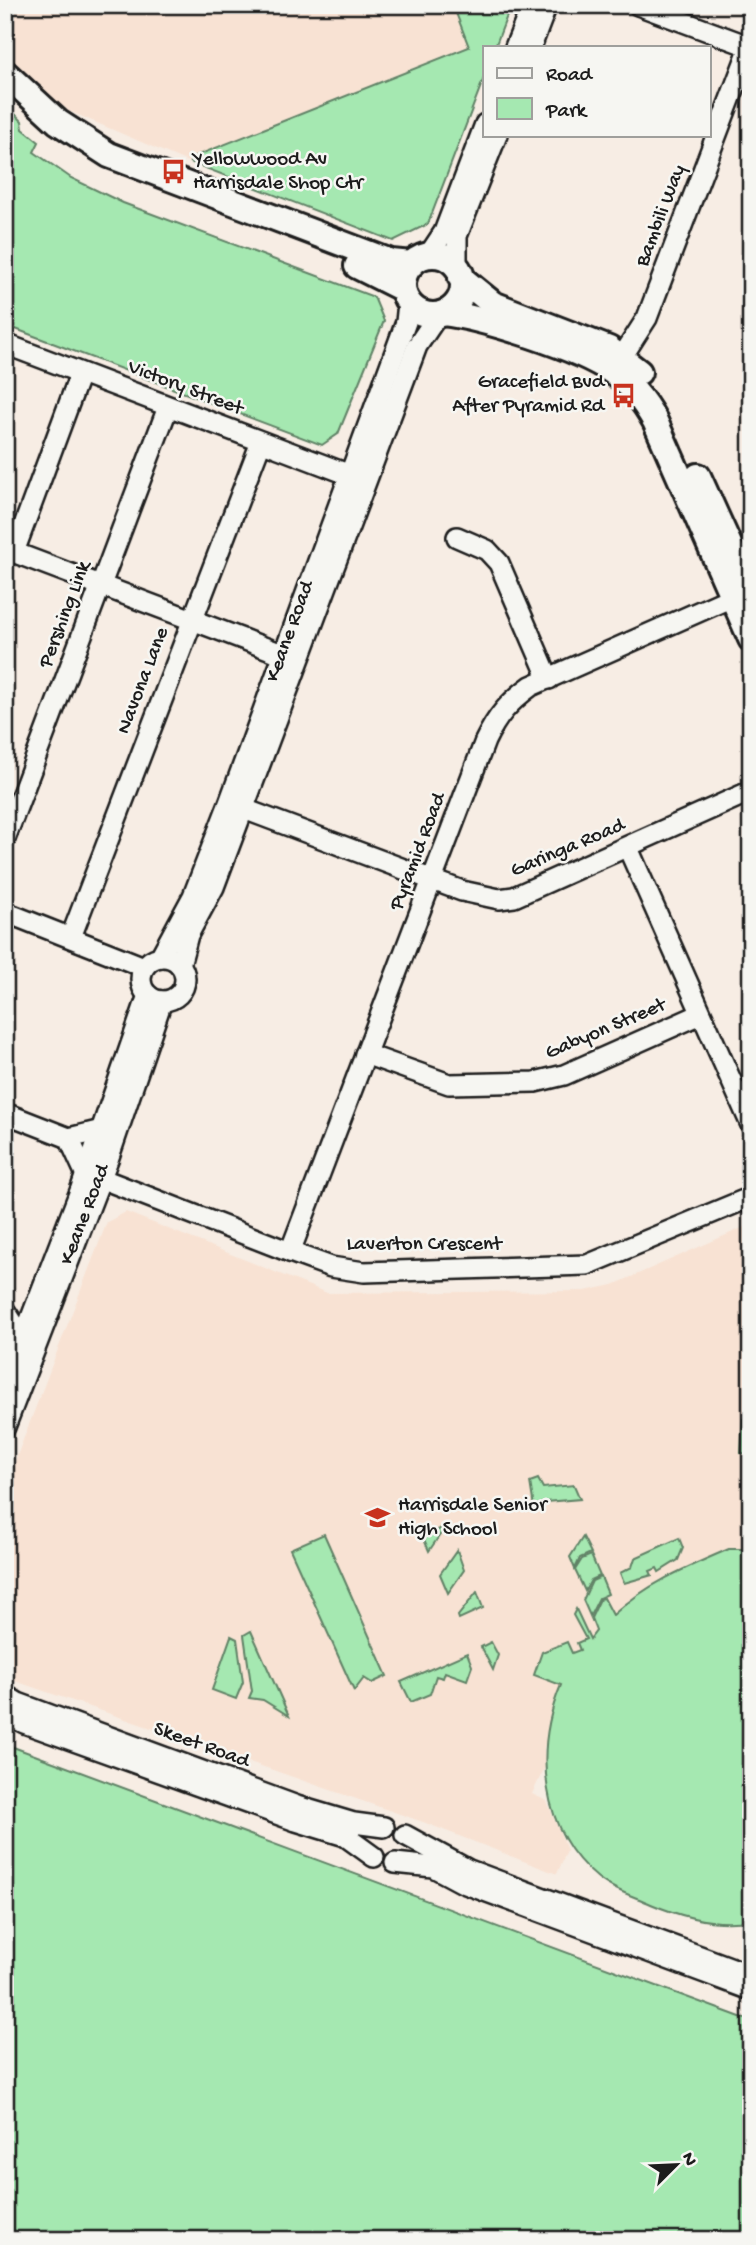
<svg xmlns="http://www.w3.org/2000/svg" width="756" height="2245" font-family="'Gochi Hand',sans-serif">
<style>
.built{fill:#f8e2d3}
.green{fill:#a5e8b1;stroke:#608266;stroke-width:2}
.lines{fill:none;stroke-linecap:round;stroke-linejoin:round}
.minor-casing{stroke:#1c1c1c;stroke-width:24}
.tertiary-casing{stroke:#1c1c1c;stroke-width:30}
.minor{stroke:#f6f6f2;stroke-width:19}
.tertiary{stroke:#f6f6f2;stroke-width:24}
.labels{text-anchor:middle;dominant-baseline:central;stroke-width:5;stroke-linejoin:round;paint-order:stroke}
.poi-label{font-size:21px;fill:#1c1c1c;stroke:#f6f6f2;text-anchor:start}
.street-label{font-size:21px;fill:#1c1c1c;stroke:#f6f6f2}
</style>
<rect width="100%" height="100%" fill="#f7ede4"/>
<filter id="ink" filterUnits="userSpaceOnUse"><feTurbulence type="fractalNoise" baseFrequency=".0143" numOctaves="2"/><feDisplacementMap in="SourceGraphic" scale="14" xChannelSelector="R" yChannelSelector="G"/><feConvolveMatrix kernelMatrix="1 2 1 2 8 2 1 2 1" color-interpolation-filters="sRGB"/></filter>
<g filter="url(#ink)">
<g class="built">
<polygon points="5,5 453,5 469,46 193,157 190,163 69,111 17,74 5,55"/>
<polygon points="126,1212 327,1293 585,1291 613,1285 751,1224 751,1549 729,1549 662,1579 632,1598 601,1626 544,1747 545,1767 532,1794 547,1801 567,1850 557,1874 423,1822 15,1681 5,1672 5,1487 107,1222"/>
</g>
<g class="green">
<polygon points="453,5 511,5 495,47 485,47 485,75 428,224 393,241 190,162 193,157 469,47"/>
<polygon points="5,104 22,121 23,129 39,142 34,152 71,178 123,203 374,297 384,321 338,434 322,445 5,325"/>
<polygon points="751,1416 751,1454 741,1453 743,1419"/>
<polygon points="538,1479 543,1488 574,1485 580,1499 545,1502 534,1507 530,1482"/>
<polygon points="446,1526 429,1551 423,1537"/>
<polygon points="324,1534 387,1676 372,1683 364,1678 354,1691 290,1549"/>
<polygon points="583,1537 591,1553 580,1558 575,1569 570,1557"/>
<polygon points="679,1538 683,1548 678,1560 659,1572 657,1568 650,1571 652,1575 624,1583 620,1573 632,1567 635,1558"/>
<path d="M729 1549H751V1920C718 1927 682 1917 651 1904 633 1896 613 1890 598 1878 540 1831 534 1749 561 1685L534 1675 542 1652 567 1642 572 1653 580 1650 577 1643 586 1639 573 1615 576 1609 590 1639 596 1631 591 1618 600 1599 604 1598 613 1615C646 1584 687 1567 729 1549Z"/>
<polygon points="457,1550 464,1570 448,1593 440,1574"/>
<polygon points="591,1555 600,1576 591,1580 585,1591 575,1570 582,1559"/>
<polygon points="601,1577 608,1594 599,1598 590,1616 583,1600 592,1581"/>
<polygon points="477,1592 483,1608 459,1619 458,1616"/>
<polygon points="251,1631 289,1716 263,1700 249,1698 252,1691 244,1635"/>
<polygon points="231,1636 237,1639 243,1682 236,1699 212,1690"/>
<polygon points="491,1642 498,1655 493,1670 481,1647"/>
<polygon points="467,1653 472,1666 467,1680 445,1672 443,1678 436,1676 430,1694 411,1702 401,1682"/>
<polygon points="5,1744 751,2021 751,2240 5,2240"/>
</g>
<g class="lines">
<defs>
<g id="minor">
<polyline points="638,5 751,47"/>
<polyline points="515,47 532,5"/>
<polyline points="531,47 547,5"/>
<polyline points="428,256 444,232 485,124"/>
<polyline points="457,268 457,236 497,135"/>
<polyline points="5,344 350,475"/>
<polyline points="622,357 647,318 750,47"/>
<polyline points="457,537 487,550 499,563 549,679"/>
<polyline points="5,549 282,654"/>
<polyline points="14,552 80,374"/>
<polyline points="244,809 462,891 499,899 514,897 751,791"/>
<polyline points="5,839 168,407"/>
<polyline points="628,848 751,1125"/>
<polyline points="5,912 144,967"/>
<polyline points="71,937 261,442"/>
<circle cx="163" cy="979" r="22"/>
<polyline points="160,957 193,896 229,803 406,322 408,303"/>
<polyline points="180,965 188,935 214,887 417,346 438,315"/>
<polyline points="365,1054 449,1084 535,1082 564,1075 701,1014"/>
<polyline points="5,1113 69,1138"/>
<polyline points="86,1175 69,1138 102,1130"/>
<polyline points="100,1178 290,1252 331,1267 364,1272 587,1265 751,1197"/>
<path d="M290 1252 485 741C497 716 509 702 531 686L732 597"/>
<polyline points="6,1312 19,1332 21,1342"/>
<polyline points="5,1385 80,1191 148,995"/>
<polyline points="5,1427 109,1157 162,1001"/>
<polyline points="5,1695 18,1703 297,1806 354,1823 384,1827"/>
<polyline points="5,1713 24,1723 296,1821 345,1836 374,1857"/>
<polyline points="405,1835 469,1870 751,1975"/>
<polyline points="395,1863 433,1867 463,1883 751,1990"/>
</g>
<g id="tertiary">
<polyline points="5,73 58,122 109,155 391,262 412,264"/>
<circle cx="433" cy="285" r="30"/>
<polyline points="357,266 403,289"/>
<polyline points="461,278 493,304 609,349 639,372"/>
<path d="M443 313C484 318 580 348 613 372 632 385 644 401 655 421L751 639"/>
<polyline points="698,476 751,593"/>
</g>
</defs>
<use href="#minor" class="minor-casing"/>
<use href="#tertiary" class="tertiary-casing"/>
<use href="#minor" class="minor"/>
<use href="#tertiary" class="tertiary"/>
</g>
</g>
<defs>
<symbol id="bus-bare" viewBox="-9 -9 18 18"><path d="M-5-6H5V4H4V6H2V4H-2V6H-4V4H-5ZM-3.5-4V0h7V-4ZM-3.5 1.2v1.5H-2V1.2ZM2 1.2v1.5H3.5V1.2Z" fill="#c8321e" stroke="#f6f6f2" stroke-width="2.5" paint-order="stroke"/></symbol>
<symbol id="school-bare" viewBox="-9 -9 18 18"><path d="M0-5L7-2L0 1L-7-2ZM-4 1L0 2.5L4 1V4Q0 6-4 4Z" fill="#c8321e" stroke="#f6f6f2" stroke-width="2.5" paint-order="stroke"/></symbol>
</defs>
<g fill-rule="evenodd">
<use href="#bus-bare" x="156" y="154" width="35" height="35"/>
<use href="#bus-bare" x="606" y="378" width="35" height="35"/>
<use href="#school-bare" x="360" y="1500" width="35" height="35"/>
</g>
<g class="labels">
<g class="poi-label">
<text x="193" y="160">Yellowwood Av<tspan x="193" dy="24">Harrisdale Shop Ctr</tspan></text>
<text x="604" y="383" text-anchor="end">Gracefield Bvd<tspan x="604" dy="24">After Pyramid Rd</tspan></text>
<text x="398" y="1506">Harrisdale Senior<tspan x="398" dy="24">High School</tspan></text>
</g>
<g class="street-label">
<text transform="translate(662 216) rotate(-69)">Bambili Way</text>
<text transform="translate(185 389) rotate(21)">Victory Street</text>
<text transform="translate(66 615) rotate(-69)">Pershing Link</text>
<text transform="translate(291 632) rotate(-70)">Keane Road</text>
<text transform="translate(144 681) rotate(-69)">Navona Lane</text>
<text transform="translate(568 849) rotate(-23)">Garinga Road</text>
<text transform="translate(419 852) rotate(-69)">Pyramid Road</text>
<text transform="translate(606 1030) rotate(-23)">Gabyon Street</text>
<text transform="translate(86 1215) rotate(-69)">Keane Road</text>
<text x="424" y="1245">Laverton Crescent</text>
<text transform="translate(201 1746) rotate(20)">Skeet Road</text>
</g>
</g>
<rect width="756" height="2245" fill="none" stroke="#f6f6f2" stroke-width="28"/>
<rect x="14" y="14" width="728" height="2217" fill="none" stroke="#1c1c1c" stroke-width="2.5" filter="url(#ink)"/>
<rect x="483" y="46" width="228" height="91" fill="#f6f6f2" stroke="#9f9f9c" stroke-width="2"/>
<rect x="497" y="68" width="35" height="10" fill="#f6f6f2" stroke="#9f9f9c" stroke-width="2"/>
<text x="546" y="80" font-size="21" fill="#1c1c1c">Road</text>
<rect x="497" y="98" width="35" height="21" fill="#a5e8b1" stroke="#9f9f9c" stroke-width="2"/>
<text x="546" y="116" font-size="21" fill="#1c1c1c">Park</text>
<g transform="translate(676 2165) rotate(66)" stroke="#f6f6f2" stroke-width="5" paint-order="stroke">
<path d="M0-5L12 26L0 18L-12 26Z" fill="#1c1c1c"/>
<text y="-10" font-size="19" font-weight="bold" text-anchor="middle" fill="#1c1c1c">N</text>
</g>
</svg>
